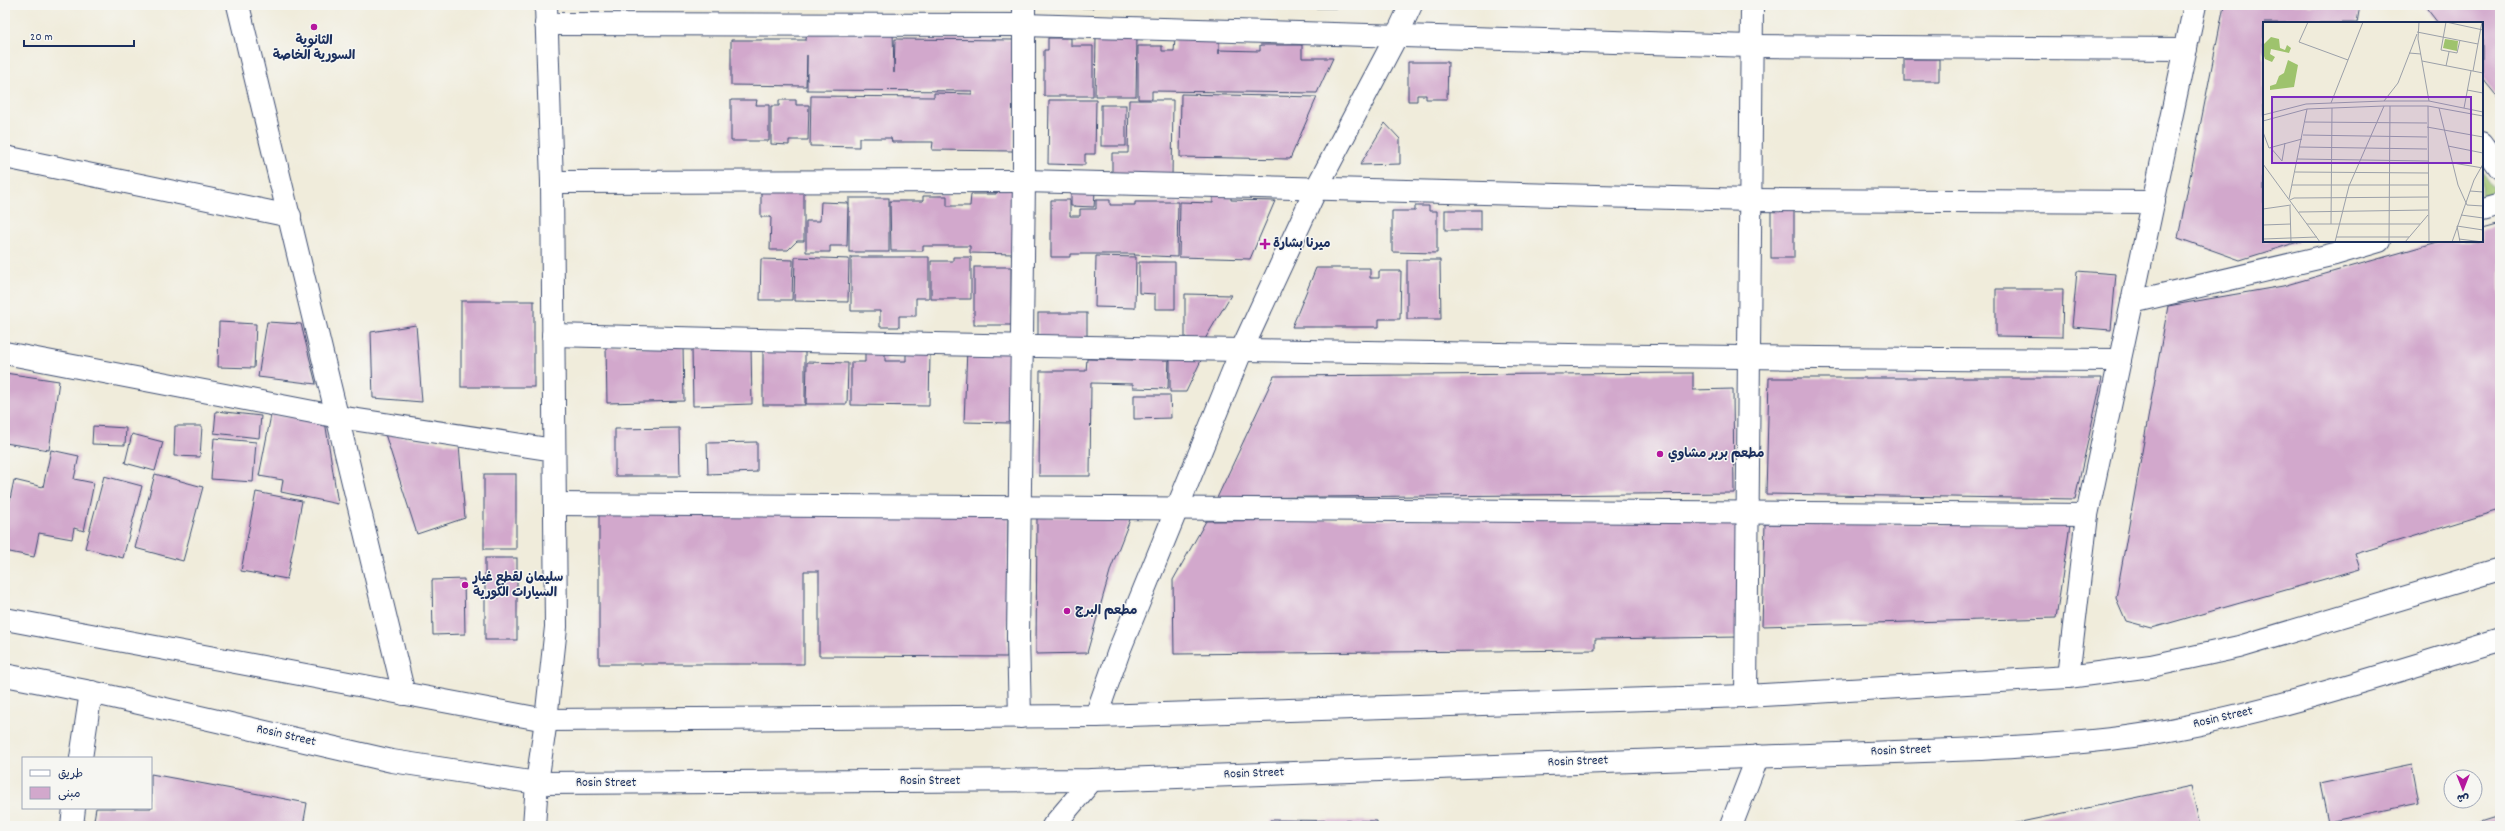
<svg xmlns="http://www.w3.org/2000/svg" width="2505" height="831" font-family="Dekko,'Playpen Sans Arabic',sans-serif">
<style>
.green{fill:#9ec36d;stroke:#5c7966}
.building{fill:#d2a8cc}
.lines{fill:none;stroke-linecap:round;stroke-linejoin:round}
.minor-casing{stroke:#3b4b71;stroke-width:24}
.major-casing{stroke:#3b4b71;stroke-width:24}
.minor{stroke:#fff;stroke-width:22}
.major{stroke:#fff;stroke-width:22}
.poi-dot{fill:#b5179e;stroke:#f6f6f2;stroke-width:1.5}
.labels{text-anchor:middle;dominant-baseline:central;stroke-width:3;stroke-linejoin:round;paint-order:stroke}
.poi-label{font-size:13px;font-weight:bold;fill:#1b2f5e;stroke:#f6f6f2;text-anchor:start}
.street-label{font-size:13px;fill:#1b2f5e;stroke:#f6f6f2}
.inset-road{fill:none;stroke:#9ba0a9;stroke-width:1}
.view{fill:#7b2cbf;fill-opacity:0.15;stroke:#7b2cbf;stroke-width:2}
.inset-edge{fill:none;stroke:#1b2f5e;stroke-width:2}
</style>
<rect width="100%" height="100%" fill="#f6f6f2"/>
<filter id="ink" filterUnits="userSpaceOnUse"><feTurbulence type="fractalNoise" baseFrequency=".025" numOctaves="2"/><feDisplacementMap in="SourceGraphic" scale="8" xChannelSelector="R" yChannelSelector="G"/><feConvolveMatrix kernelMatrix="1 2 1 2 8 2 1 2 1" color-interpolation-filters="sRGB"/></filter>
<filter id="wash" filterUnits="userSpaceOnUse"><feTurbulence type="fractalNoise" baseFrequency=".012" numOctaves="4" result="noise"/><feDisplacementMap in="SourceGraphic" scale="16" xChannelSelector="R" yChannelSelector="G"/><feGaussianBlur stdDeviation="0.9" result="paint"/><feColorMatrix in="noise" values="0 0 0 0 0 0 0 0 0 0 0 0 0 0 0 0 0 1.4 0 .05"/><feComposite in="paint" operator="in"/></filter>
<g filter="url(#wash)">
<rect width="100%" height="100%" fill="#f0ecdb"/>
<polygon class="green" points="2482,171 2498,195 2482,200"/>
<g id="blocks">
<g class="building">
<polygon points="1045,5 1093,5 1093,8 1045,7"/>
<polygon points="1300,5 1364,5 1363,8 1300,8"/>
<rect x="1625" y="5" width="31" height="2"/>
<polygon points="2224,5 2360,5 2357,23 2264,23 2264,241 2301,241 2240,260 2178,238"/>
<polygon points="2424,5 2500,5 2500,100 2482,78 2482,23 2438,23"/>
<polygon points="893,32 894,73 895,39 1015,40 1013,151 932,150 933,142 892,142 891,138 859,138 859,147 810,146 811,96 934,97 934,93 972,94 972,91 807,90 807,55 806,86 731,85 731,40 806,40 807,33"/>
<polygon points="1096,37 1137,37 1136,96 1095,96"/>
<polygon points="1048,38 1071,38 1071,46 1093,46 1093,96 1044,96 1044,50 1048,50"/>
<polygon points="1175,39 1219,39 1219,54 1219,50 1260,51 1260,45 1302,45 1302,58 1333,58 1317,93 1152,91 1152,99 1138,99 1138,46 1162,46 1162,51 1174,51"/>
<rect x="1904" y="59" width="35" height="22"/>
<polygon points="1408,62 1448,62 1447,99 1426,99 1426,95 1417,95 1417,101 1408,101"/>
<polygon points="1181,94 1317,97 1290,159 1180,157"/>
<polygon points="731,100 757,100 756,105 769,105 769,141 731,141"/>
<polygon points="779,100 796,100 796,105 809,105 808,140 789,140 789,145 771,144 771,106 779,106"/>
<polygon points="1049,100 1096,100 1095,154 1085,154 1085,165 1048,164"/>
<polygon points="1129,100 1173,100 1172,177 1112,176 1112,153 1128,153"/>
<rect x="1101" y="105" width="25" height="41"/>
<polygon points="1385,123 1400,139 1400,164 1360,165"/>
<polygon points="997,188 1016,189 1014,254 970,253 970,246 923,246 923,251 891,251 890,201 923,201 923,196 947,196 947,206 970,206 971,194 996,194"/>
<polygon points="1071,190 1095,191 1094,207 1071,206"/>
<polygon points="761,191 804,192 804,241 797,241 788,250 770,250 771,217 761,217"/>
<polygon points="1213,192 1231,192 1231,200 1275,201 1250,259 1179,257 1180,202 1213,203"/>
<rect x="849" y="198" width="40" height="54"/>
<polygon points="1051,200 1070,200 1070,216 1080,216 1080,209 1096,209 1096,200 1110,200 1110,205 1135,205 1135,202 1178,202 1177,257 1134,255 1135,254 1070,254 1070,257 1051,257"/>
<polygon points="821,202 848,203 847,246 830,246 830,252 806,252 806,221 820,221"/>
<rect x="1771" y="203" width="23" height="55"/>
<polygon points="1415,206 1429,206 1429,211 1437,211 1437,253 1392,252 1392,211 1415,211"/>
<rect x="1445" y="210" width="36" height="20"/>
<polygon points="2500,224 2500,510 2355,554 2360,569 2152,628 2126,621 2116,598 2168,306 2283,286 2441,241 2482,241 2482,229"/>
<polygon points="1096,256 1136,257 1135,308 1095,307"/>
<polygon points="795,257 849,259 848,302 794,301"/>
<polygon points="851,257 929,257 929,298 916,298 916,316 899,316 899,327 880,327 880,311 851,311"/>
<polygon points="953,257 971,257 971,299 931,299 931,261 953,261"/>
<polygon points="761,259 793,260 792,300 760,300"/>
<polygon points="1407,260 1440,260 1441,319 1407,319"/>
<polygon points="1139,262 1175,262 1175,309 1155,309 1155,294 1139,293"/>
<rect x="974" y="267" width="37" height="58"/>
<polygon points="1316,268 1370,268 1370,278 1379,278 1379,271 1401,271 1400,319 1379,319 1379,327 1292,327"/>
<polygon points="2077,271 2116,274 2111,330 2072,327"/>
<polygon points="1996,289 2063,289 2062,337 1996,336"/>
<polygon points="1185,294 1231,295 1205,339 1185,339"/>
<rect x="461" y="301" width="73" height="86"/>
<rect x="1038" y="313" width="49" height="29"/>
<polygon points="219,322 256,324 254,368 218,367"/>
<polygon points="267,322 301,324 316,384 258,377"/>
<polygon points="416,325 422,402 373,398 371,332"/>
<polygon points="683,346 684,401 607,403 606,347"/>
<polygon points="751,347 752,404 693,406 692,348"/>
<rect x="763" y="348" width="42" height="57"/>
<polygon points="967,349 1013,351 1010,423 964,422"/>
<polygon points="865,352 885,352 885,361 906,361 906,354 930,354 929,406 851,405 851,362 865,362"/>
<polygon points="1170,352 1205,352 1186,392 1170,392"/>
<polygon points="1133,354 1169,354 1168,389 1133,388 1133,384 1091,383 1090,476 1039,476 1040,371 1086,371 1087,359 1133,360"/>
<polygon points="807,362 848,363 847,404 806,404"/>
<polygon points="5,373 59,381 49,450 5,443"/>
<polygon points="1693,373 1693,390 1733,389 1734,493 1217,498 1274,376"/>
<polygon points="1769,378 2102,378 2075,499 1766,494"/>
<polygon points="1134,395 1170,395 1171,418 1134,419"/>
<polygon points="216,411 261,416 259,438 214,433"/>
<polygon points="271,415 325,421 338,504 281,492 283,480 259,476"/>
<polygon points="93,426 126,428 125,445 92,444"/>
<polygon points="175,426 202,426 200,457 174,456"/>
<polygon points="679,428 680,476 615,476 615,429"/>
<polygon points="132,434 163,442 155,471 125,463"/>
<polygon points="385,434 459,445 465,518 417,534"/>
<polygon points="214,438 256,442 253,482 211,479"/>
<polygon points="757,442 757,472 708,474 707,443"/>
<polygon points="51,450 79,456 74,479 94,483 84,531 74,528 72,539 39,533 34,557 5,551 5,523 14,480 43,487"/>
<polygon points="155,474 203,487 183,561 135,548"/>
<rect x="484" y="474" width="32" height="75"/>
<polygon points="104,476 142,486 123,558 85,548"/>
<polygon points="256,492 302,501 287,579 241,571"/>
<polygon points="599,511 1008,513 1007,657 819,656 819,571 804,571 804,664 599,664"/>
<polygon points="1037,517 1131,517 1111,568 1087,653 1036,654"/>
<polygon points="1740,517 1740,637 1595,639 1595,650 1174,654 1173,580 1206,521"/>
<polygon points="1765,524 2070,525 2056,618 1762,626"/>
<rect x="485" y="558" width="32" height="82"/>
<polygon points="464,579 465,634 433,635 432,580"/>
<polygon points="2412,765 2419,803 2328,822 2320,784"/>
<polygon points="151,774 307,803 303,826 93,826 96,808 151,808"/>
<polygon points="2191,786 2200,826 2007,826 2007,825"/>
<polygon points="2500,816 2500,826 2468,826"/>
<polygon points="1270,820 1377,821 1377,826 1270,826"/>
</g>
</g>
</g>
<g filter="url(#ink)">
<use href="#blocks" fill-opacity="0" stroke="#3b4b71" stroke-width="1"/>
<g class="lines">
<defs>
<g id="minor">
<polyline points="238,5 404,694"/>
<polyline points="546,5 552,182 556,627 546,720"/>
<polyline points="546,24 1023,25 1752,46 2186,49"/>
<polyline points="2482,143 2500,168"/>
<polyline points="5,157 290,216"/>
<polyline points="552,182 1024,181 1751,200 2154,202"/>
<polyline points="2482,210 2500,205"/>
<polyline points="2132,302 2335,254 2379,241"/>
<path d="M553 335C1075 348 1597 358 2120 360"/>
<polyline points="5,353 339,417 554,450"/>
<polyline points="555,504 2087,515"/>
<polyline points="2068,677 2087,515 2195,5"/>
<polyline points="1746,696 1752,5"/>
<polyline points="1096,716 1119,651 1242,349 1316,189 1397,35 1411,5"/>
<polyline points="1020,717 1018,637 1024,181 1024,5"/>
<polyline points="81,758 91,692"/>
<polyline points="72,826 74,808"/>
<polyline points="534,826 537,783"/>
<polyline points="1053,826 1092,780"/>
<polyline points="1731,826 1758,756"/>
</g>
<g id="major">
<polyline points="5,619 546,720 1096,716 1746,696 2068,677 2151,666 2239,647 2500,569"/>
<path d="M5 675 91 692 392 761 537 783 1092 780 1981 749C2045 745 2108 742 2170 730 2282 709 2391 672 2500 640"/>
<polyline points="537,783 546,720"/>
</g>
</defs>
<use href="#minor" class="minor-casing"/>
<use href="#major" class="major-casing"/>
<use href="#minor" class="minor"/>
<use href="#major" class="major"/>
</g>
</g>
<g class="poi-dot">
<circle cx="314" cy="27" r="4"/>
<path d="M1263 238h4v4h4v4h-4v4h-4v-4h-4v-4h4z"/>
<circle cx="1660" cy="454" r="4"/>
<circle cx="465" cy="585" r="4"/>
<circle cx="1067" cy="611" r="4"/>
</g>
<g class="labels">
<g class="poi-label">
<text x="314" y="41" text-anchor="middle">الثانوية<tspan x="314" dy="15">السورية الخاصة</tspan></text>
<text x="1273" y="244">ميرنا بشارة</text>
<text x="1668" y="454">مطعم بربر مشاوي</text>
<text x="473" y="578">سليمان لقطع غيار<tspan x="473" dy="15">السيارات الكورية</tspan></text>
<text x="1075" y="611">مطعم البرج</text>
</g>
<g class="street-label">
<text transform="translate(2223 718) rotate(-13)">Rosin Street</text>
<text transform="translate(286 736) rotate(13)">Rosin Street</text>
<text transform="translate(1901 751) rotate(-2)">Rosin Street</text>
<text transform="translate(1578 762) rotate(-2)">Rosin Street</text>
<text transform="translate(1254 774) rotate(-2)">Rosin Street</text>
<text x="930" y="781">Rosin Street</text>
<text x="606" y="783">Rosin Street</text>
</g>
</g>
<g transform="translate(2263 22)">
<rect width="220" height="220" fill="#f0ecdb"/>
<path d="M8 15 16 17 17 26 22 28 24 23 28 26 26 31 8 27 7 32 12 35 9 40 2 37 0 31 1 22ZM182 17 195 19 194 29 180 26ZM25 38 35 43 31 65 7 68V64L13 62 16 54 21 51Z" fill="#9ec36d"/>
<path class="inset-road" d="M45 0 36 20 85 38M156 0 155 17 166 79M183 0 178 28 194 31 197 18M183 0 220 8M154 10 215 22M146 31 158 32M159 39 220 51M183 44 186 30M210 49 219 0M204 68 220 71M121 79 135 61 154 12M68 81 100 0M165 84 166 220M176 86 195 163 204 183 220 184M201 86 208 49M0 93 43 82 121 79H166L220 90M0 99 44 87 121 84H165L220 94M42 100 164 101M164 105 220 115M0 110 6 126 39 117M40 113 164 115M185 124 220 131M7 125 19 139 22 121M37 125 164 127M34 137 165 139M190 141 220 146M0 142 57 220M32 150 165 151M29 163H165M207 169 220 170M26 177 44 87M27 178 31 176 165 175M27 184 28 220M0 187 28 183M36 190 165 188M198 193 220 196M44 202H157M68 202 69 86M0 203 28 202M194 204 220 208M194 204 197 220M73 215H146M0 217 54 215M196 217 220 220M72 220 86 164 121 84M126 220 127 84M142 220 165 193M189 220 211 158 220 142"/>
<path class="view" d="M9 75H208V141H9Z"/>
<rect width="220" height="220" class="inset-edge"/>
</g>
<rect width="2505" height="831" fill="none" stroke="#f6f6f2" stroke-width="20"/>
<rect x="22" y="757" width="130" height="52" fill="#f6f6f2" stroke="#9ea6b7"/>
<rect x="30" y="770" width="20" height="6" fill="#ffffff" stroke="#9ea6b7"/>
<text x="58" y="777" font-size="12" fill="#1b2f5e">طريق</text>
<rect x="30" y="787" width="20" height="12" fill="#d2a8cc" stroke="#9ea6b7"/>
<text x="58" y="797" font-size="12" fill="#1b2f5e">مبنى</text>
<g transform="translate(2463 789) rotate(180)"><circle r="19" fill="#f6f6f2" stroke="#9ea6b7"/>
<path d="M0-3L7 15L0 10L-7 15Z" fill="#b5179e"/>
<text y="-6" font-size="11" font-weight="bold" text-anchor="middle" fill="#1b2f5e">ش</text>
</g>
<path d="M24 40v6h110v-6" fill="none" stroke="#1b2f5e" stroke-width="2"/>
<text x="30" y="40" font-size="12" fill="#1b2f5e" stroke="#f6f6f2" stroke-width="3" paint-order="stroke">20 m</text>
</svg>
